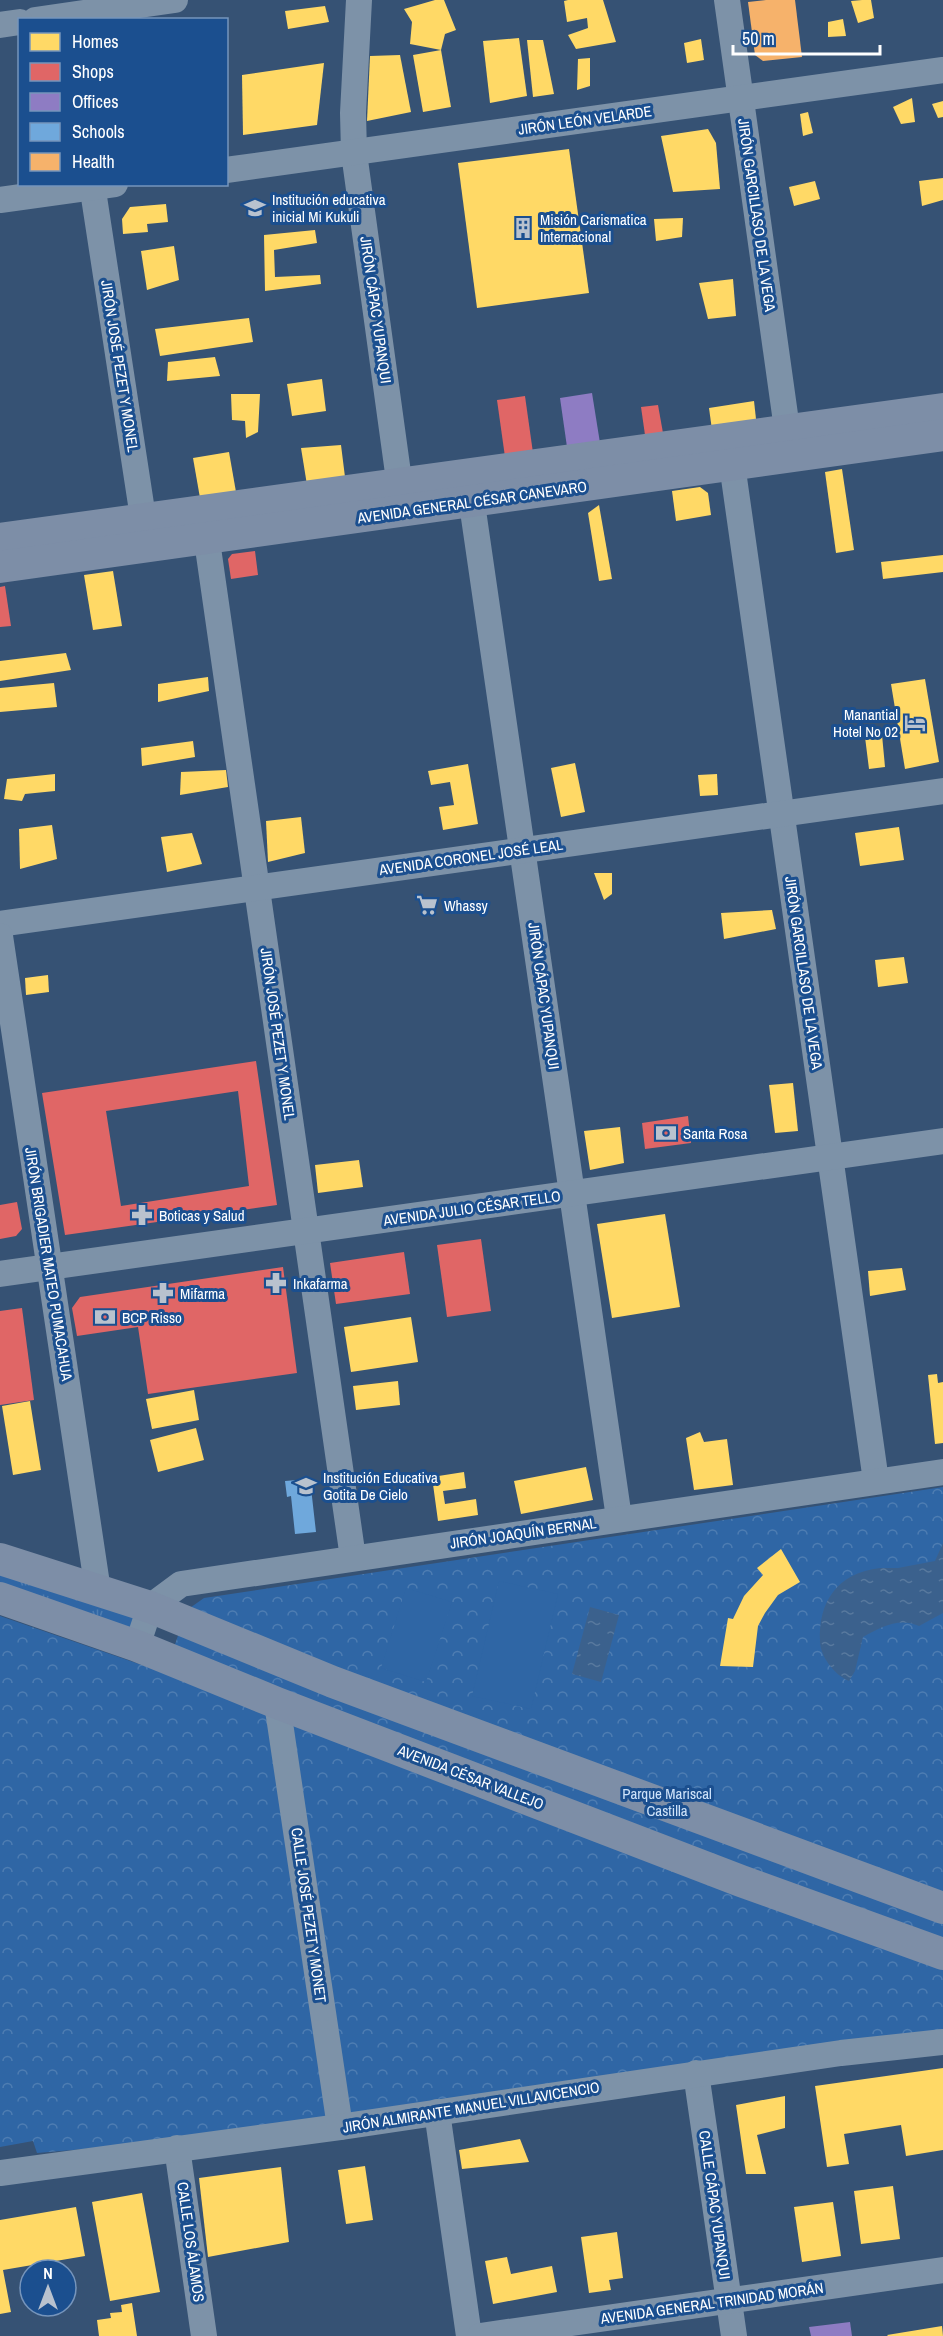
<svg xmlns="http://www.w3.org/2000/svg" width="943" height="2336" font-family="'Archivo Narrow',sans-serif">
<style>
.grass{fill:url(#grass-tufts)}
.forest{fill:url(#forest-crowns)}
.pitch{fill:#2f66a5}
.water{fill:url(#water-ripples)}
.homes{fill:#ffd966}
.shops{fill:#e06666;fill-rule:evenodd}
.offices{fill:#8e7cc3}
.schools{fill:#6fa8dc}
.health{fill:#f6b26b}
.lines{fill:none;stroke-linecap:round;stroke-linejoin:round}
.minor{stroke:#7d92a8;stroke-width:26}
.major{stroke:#7d8ea7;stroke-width:32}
.labels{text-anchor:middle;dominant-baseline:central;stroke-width:6;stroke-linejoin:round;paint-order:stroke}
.street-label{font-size:15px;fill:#fff;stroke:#1b4f8f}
.poi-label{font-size:15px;fill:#fff;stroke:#1b4f8f;text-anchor:start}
.park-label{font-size:15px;fill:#cfe3fa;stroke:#1b4f8f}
</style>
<defs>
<pattern id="grass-tufts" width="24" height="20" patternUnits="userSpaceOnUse" patternTransform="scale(1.5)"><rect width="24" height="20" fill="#2f66a5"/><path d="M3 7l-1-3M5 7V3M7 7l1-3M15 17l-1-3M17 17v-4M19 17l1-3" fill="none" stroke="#4e7db2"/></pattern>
<pattern id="forest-crowns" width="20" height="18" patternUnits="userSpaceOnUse" patternTransform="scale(1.5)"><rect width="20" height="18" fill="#2f66a5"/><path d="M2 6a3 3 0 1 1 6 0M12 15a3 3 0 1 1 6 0" fill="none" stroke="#4e7db2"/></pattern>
<pattern id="water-ripples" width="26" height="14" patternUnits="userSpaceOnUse" patternTransform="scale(1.5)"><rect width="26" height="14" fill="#3b618d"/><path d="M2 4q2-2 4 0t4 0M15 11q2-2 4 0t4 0" fill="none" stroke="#58799e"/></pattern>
</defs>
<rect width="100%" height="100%" fill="#365274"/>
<polygon class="grass" points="0,1569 133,1616 134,1623 131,1631 0,1591"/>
<polygon class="forest" points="943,1487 943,2038 179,2141 37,2153 33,2141 0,2147 0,1616 165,1673 187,1610 204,1598"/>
<g class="pitch">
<polygon points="499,1581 558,1594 531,1709 472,1696"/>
<polygon points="406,1588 452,1602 426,1682 381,1668"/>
</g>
<g class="water">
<path d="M943 1543V1613L919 1626C899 1617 881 1627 863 1637L855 1671 849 1681C835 1675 821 1658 820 1642 818 1602 837 1573 880 1568 886 1568 892 1568 898 1568 910 1566 923 1563 935 1561Z"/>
<polygon points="590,1607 619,1615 601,1682 572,1674"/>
</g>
<g class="homes">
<polygon points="435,0 444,0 456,30 445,34 441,50 410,44 412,22 404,9"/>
<polygon points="568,0 603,0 616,42 576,49 568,35 588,28 587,18 567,22 564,1"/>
<polygon points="862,0 871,0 874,18 858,23 851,1"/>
<polygon points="325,6 329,22 288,29 285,11"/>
<polygon points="843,19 846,36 828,37 828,22"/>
<polygon points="519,38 527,96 490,103 483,41"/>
<polygon points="701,39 704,60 687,63 684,43"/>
<polygon points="527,40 543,40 554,94 533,97"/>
<polygon points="441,50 451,107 423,112 413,55"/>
<polygon points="400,55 411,112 367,121 370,56"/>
<polygon points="590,58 590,86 577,90 578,59"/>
<polygon points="324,63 317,125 243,135 242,75"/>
<polygon points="912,98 915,122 901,124 893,107"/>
<polygon points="943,101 943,117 938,118 932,104"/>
<polygon points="808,112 813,133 803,136 800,114"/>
<polygon points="708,129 716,143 720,189 673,192 661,136"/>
<polygon points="569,149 589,293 477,308 458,163"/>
<polygon points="943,178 943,200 922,206 919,181"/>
<polygon points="815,181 820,199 794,206 789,187"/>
<polygon points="166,204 168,222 147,224 148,232 123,234 122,219 130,207"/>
<polygon points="683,218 682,237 656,241 654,219"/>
<polygon points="315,230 317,243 274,250 275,277 320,275 321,284 265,291 264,235"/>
<polygon points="174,246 179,280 147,290 141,251"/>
<polygon points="733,279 736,316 708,319 699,283"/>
<polygon points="249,318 253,342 160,356 155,329"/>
<polygon points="215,357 220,376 167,381 168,362"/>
<polygon points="322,379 326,411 292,416 287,384"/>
<polygon points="231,394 260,394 258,432 246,438 245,421 232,420"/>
<polygon points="754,401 756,419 754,423 712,430 709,408"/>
<polygon points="341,445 345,477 307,485 301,448"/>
<polygon points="229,452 236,492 200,498 193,458"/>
<polygon points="842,469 854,550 836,553 825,472"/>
<polygon points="700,487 708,493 711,515 676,521 672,491"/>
<polygon points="599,505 612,579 599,581 588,513"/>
<polygon points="943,555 943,572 883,579 881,562"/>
<polygon points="113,571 122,626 93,630 84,575"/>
<polygon points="66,653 71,670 0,681 0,661"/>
<polygon points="208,677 209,691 158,702 158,684"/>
<polygon points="925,679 939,762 905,769 891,684"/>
<polygon points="54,683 57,707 0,712 0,688"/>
<polygon points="882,735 885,767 869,769 865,737"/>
<polygon points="193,741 195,757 142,766 141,748"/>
<polygon points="575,763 585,812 561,817 551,768"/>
<polygon points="468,764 478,824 443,830 439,807 454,805 450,782 431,785 428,771"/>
<polygon points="226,770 228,787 180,795 181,772"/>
<polygon points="55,774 55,791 25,794 22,801 4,799 7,779"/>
<polygon points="717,774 718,795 700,796 698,775"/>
<polygon points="301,817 305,853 268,862 266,821"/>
<polygon points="52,825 57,859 20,869 19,829"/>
<polygon points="899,827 904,860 860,866 855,833"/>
<polygon points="192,833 202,864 167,872 161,837"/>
<polygon points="594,873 612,873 612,894 604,900"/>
<polygon points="772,910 776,929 724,939 721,913"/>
<polygon points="904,957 908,983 878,987 875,960"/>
<polygon points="48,975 49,992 26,995 25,978"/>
<polygon points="793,1083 798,1131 775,1133 769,1085"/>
<polygon points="620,1127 624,1163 590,1170 584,1131"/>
<polygon points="359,1160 363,1187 318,1193 315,1165"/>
<polygon points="665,1214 680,1307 612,1318 597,1224"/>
<polygon points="902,1268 906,1290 870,1296 868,1271"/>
<polygon points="411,1317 418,1362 351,1372 344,1327"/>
<polygon points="937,1374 938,1383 943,1382 943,1443 935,1444 928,1375"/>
<polygon points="398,1381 400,1405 356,1410 353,1386"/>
<polygon points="194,1390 199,1420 152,1429 146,1399"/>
<polygon points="30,1401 41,1470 13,1475 2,1406"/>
<polygon points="196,1428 204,1460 158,1472 150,1440"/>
<polygon points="700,1432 704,1442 727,1439 733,1485 694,1490 686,1438"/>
<polygon points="586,1467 593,1500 521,1514 514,1481"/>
<polygon points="464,1472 466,1488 443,1491 445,1504 476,1499 478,1515 438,1521 432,1477"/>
<polygon points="781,1549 800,1582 778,1595 765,1613 758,1626 753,1667 720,1666 728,1618 733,1619 744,1596 763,1575 757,1568"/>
<polygon points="943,2068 943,2150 906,2156 901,2125 844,2134 849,2164 827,2167 815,2086"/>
<polygon points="785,2096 785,2128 757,2135 766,2174 746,2174 736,2105"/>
<polygon points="520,2139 529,2162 462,2169 459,2150"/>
<polygon points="365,2166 373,2220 346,2224 338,2170"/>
<polygon points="281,2167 289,2242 208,2257 199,2178"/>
<polygon points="893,2186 900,2239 861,2244 854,2191"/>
<polygon points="142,2193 160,2292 110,2301 92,2202"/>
<polygon points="833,2202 841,2256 802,2262 794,2207"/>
<polygon points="76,2207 85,2256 3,2270 11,2312 0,2314 0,2220"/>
<polygon points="617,2232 623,2278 609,2280 611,2290 589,2293 581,2237"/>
<polygon points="507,2257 511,2274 552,2266 557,2292 493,2304 485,2261"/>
<polygon points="132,2303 137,2336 99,2336 97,2320 111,2318 110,2313 122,2312 121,2305"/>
<polygon points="942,2326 943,2336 888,2336 887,2335"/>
</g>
<g class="shops">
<polygon points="525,396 533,453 505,457 497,400"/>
<polygon points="658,405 663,433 645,435 641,407"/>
<polygon points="255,551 258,575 231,579 228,559 232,554"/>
<polygon points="5,586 11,626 0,627 0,587"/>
<path d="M256 1061 277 1205 65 1235 42 1093ZM238 1091 249 1186 121 1206 106 1111Z"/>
<polygon points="688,1116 691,1143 645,1149 642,1123"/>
<polygon points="17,1202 22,1229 16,1236 0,1239 0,1205"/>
<polygon points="481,1239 491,1311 447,1317 437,1245"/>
<polygon points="404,1252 410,1294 336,1304 330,1263"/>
<polygon points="283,1267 297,1373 148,1394 138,1327 77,1336 72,1308 80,1297"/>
<polygon points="22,1308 34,1400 0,1405 0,1311"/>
</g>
<g class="offices">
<polygon points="592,393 600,443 567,447 560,398"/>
<polygon points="850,2322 852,2336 811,2336 809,2327"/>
</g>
<polygon class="schools" points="310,1479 316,1532 295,1534 291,1496 287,1497 285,1481"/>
<polygon class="health" points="766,0 795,0 802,57 763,61 755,55 748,2"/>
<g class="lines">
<g class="minor">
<polyline points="359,0 353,113 354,153 402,502"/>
<polyline points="727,0 787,429"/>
<polyline points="35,20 175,0"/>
<polyline points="0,25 20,22"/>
<polyline points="226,170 943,70"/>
<polyline points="92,184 146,537"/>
<polyline points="0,200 115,184"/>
<polyline points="732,464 876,1481"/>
<polyline points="469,483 619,1518"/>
<polyline points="204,520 353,1558"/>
<polyline points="0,924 943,791"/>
<polyline points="0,936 98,1591"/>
<polyline points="0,1274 943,1141"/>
<polyline points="137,1646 150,1607 181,1584 943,1472"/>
<polyline points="277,1703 340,2127"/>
<polyline points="696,2073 734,2336"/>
<polyline points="437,2112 469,2336"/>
<polyline points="177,2148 204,2336"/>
<polyline points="0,2173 340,2127 841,2053 943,2042"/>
<polyline points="480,2336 943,2270"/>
</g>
<g class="major">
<polyline points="0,539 943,409"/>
<polyline points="0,567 943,435"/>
<polyline points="0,1559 150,1607 333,1682 943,1908"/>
<polyline points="0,1598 137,1646 277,1703 741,1881 943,1954"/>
</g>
</g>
<defs>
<symbol id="school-bare" viewBox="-9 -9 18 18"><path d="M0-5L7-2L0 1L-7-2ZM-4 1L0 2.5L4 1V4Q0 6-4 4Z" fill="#b9c2ce" stroke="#1b4f8f" stroke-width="2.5" paint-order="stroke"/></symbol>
<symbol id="building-bare" viewBox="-9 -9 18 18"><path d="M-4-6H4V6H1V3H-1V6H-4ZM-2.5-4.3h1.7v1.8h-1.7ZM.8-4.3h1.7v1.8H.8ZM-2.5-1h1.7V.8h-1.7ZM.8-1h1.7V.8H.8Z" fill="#b9c2ce" stroke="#1b4f8f" stroke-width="2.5" paint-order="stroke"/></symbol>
<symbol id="hotel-bare" viewBox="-9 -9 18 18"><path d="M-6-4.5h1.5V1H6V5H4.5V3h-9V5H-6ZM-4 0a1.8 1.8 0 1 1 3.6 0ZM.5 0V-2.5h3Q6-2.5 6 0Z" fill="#b9c2ce" stroke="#1b4f8f" stroke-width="2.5" paint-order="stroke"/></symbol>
<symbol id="supermarket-bare" viewBox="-9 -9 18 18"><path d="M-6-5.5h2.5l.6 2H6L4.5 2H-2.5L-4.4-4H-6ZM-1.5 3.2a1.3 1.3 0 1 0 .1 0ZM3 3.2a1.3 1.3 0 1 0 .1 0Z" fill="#b9c2ce" stroke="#1b4f8f" stroke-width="2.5" paint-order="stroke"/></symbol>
<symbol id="bank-bare" viewBox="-9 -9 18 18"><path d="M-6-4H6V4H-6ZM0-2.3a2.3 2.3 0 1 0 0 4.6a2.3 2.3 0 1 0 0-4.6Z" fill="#b9c2ce" stroke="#1b4f8f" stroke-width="2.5" paint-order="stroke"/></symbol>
<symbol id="pharmacy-bare" viewBox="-9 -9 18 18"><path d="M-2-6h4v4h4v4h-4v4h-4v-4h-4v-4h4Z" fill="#b9c2ce" stroke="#1b4f8f" stroke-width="2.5" paint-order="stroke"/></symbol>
</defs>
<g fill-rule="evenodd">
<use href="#school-bare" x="240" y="193" width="30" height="30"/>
<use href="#building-bare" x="508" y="213" width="30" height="30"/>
<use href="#hotel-bare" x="900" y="708" width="30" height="30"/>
<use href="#supermarket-bare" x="412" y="890" width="30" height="30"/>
<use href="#bank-bare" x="651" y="1118" width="30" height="30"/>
<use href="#pharmacy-bare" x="127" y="1200" width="30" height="30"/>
<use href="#pharmacy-bare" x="261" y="1268" width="30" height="30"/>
<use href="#pharmacy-bare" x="148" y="1278" width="30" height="30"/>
<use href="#bank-bare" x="90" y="1302" width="30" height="30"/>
<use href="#school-bare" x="291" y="1471" width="30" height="30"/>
</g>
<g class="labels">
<g class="street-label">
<text transform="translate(585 120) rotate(-8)">JIRÓN LEÓN VELARDE</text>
<text transform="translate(757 215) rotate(82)">JIRÓN GARCILLASO DE LA VEGA</text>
<text transform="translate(376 310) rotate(82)">JIRÓN CÁPAC YUPANQUI</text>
<text transform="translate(120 366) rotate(81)">JIRÓN JOSÉ PEZET Y MONEL</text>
<text transform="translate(472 502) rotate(-8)">AVENIDA GENERAL CÉSAR CANEVARO</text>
<text transform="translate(471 857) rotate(-8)">AVENIDA CORONEL JOSÉ LEAL</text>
<text transform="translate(804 973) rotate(82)">JIRÓN GARCILLASO DE LA VEGA</text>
<text transform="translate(544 996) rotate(82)">JIRÓN CÁPAC YUPANQUI</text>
<text transform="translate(278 1034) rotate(82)">JIRÓN JOSÉ PEZET Y MONEL</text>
<text transform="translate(472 1208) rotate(-8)">AVENIDA JULIO CÉSAR TELLO</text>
<text transform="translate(49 1264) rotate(81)">JIRÓN BRIGADIER MATEO PUMACAHUA</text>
<text transform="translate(523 1533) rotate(-8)">JIRÓN JOAQUÍN BERNAL</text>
<text transform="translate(471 1777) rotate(21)">AVENIDA CÉSAR VALLEJO</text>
<text transform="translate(309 1915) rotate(82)">CALLE JOSÉ PEZET Y MONET</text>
<text transform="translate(471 2107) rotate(-9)">JIRÓN ALMIRANTE MANUEL VILLAVICENCIO</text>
<text transform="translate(715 2205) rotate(82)">CALLE CÁPAC YUPANQUI</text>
<text transform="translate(191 2242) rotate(82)">CALLE LOS ÁLAMOS</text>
<text transform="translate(712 2303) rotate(-8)">AVENIDA GENERAL TRINIDAD MORÁN</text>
</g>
<g class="poi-label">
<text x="272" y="199">Institución educativa<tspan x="272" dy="17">inicial Mi Kukuli</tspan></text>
<text x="540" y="219">Misión Carismatica<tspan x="540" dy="17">Internacional</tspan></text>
<text x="898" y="714" text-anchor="end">Manantial<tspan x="898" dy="17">Hotel No 02</tspan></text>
<text x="444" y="905">Whassy</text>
<text x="683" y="1133">Santa Rosa</text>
<text x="159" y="1215">Boticas y Salud</text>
<text x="293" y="1283">Inkafarma</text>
<text x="180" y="1293">Mifarma</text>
<text x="122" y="1317">BCP Risso</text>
<text x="323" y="1477">Institución Educativa<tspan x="323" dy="17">Gotita De Cielo</tspan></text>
</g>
<g class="park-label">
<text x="667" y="1793">Parque Mariscal<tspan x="667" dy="17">Castilla</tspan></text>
</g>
</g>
<rect x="18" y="18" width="210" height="168" fill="#1b4f8f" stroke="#7695bc" stroke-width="1.5"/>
<rect x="30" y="33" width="30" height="18" fill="#ffd966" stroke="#7695bc" stroke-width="1.5"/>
<text x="72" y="48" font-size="18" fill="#ffffff">Homes</text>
<rect x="30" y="63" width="30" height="18" fill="#e06666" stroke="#7695bc" stroke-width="1.5"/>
<text x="72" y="78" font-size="18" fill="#ffffff">Shops</text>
<rect x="30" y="93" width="30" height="18" fill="#8e7cc3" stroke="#7695bc" stroke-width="1.5"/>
<text x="72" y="108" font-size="18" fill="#ffffff">Offices</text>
<rect x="30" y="123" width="30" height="18" fill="#6fa8dc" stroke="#7695bc" stroke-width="1.5"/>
<text x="72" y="138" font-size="18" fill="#ffffff">Schools</text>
<rect x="30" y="153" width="30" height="18" fill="#f6b26b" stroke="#7695bc" stroke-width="1.5"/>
<text x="72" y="168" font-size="18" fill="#ffffff">Health</text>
<g transform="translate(48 2288)"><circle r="28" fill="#1b4f8f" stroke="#7695bc" stroke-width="1.5"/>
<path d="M0-4.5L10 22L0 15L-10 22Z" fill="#b9c2ce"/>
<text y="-9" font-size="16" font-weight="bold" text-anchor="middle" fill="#ffffff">N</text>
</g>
<path d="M733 45v9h147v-9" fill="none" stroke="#ffffff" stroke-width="3"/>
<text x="742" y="45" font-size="18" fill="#ffffff" stroke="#1b4f8f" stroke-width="4.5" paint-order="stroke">50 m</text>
</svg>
